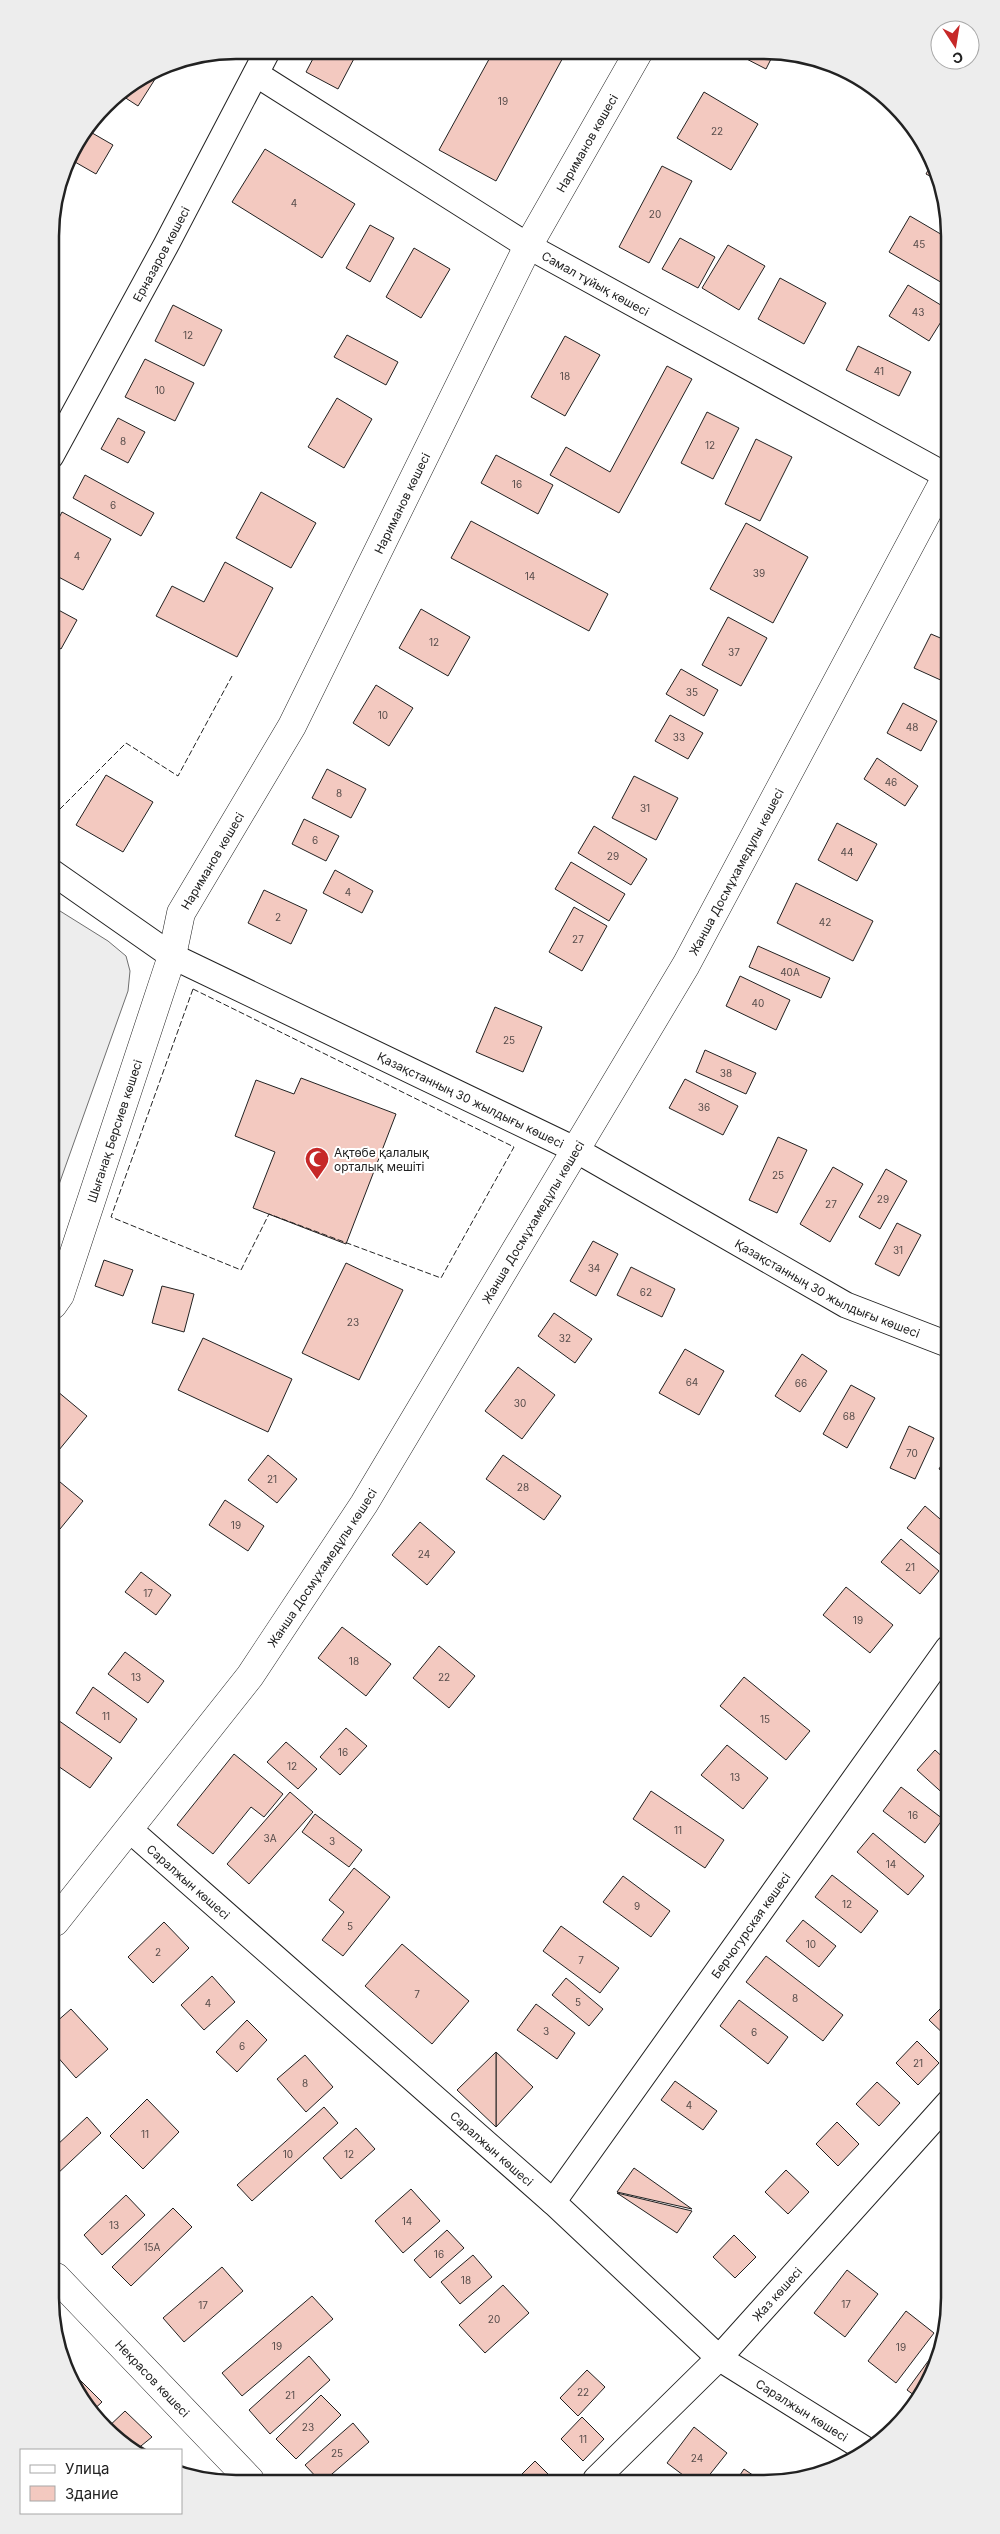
<svg xmlns="http://www.w3.org/2000/svg" width="1000" height="2534" font-family="Inter,sans-serif">
<style>
.parking{fill:#ededed;stroke:#6f6f6f}
.building{fill:#f3c9c0;stroke:#222}
.lines{fill:none;stroke-linecap:round;stroke-linejoin:round}
.minor-casing{stroke:#222;stroke-width:27}
.tertiary-casing{stroke:#222;stroke-width:29}
.secondary-casing{stroke:#222;stroke-width:29}
.minor{stroke:#fff;stroke-width:25}
.tertiary{stroke:#fff;stroke-width:28}
.secondary{stroke:#fff;stroke-width:28}
.fence{stroke:#222;stroke-width:1;stroke-dasharray:6 2.5;stroke-linecap:butt}
.labels{text-anchor:middle;dominant-baseline:central;stroke-width:4;stroke-linejoin:round;paint-order:stroke}
.number-label{font-size:10px;fill:#564c4a}
.street-label{font-size:12px;fill:#222;stroke:#fff}
.poi-label{font-size:12px;fill:#222;stroke:#fff;text-anchor:start}
.rim{fill:none;stroke:#222;stroke-width:2.5}
</style>
<rect width="100%" height="100%" fill="#fff"/>
<polygon class="parking" points="52,906 108,941 126,956 130,971 128,991 57,1190 53,1188"/>
<g class="building">
<polygon points="317,51 358,51 338,89 306,72"/>
<polygon points="493,52 566,52 496,181 439,150"/>
<polygon points="735,53 774,53 766,69"/>
<polygon points="151,73 157,76 138,106 118,93"/>
<polygon points="704,92 758,124 731,170 677,138"/>
<polygon points="87,130 113,145 96,174 68,158"/>
<polygon points="265,149 355,204 322,258 232,202"/>
<polygon points="933,161 941,182 926,174"/>
<polygon points="662,166 692,181 649,263 619,247"/>
<polygon points="910,216 944,236 944,284 889,252"/>
<polygon points="370,225 394,238 370,282 346,268"/>
<polygon points="680,238 715,257 698,288 662,269"/>
<polygon points="728,245 765,266 739,310 702,288"/>
<polygon points="414,248 450,269 421,318 386,297"/>
<polygon points="780,278 826,303 804,344 758,319"/>
<polygon points="908,285 944,307 944,317 929,341 889,316"/>
<polygon points="173,305 222,330 204,366 155,341"/>
<polygon points="347,335 398,362 386,385 334,357"/>
<polygon points="565,336 600,355 565,416 531,397"/>
<polygon points="858,346 911,372 899,396 846,370"/>
<polygon points="145,359 194,383 175,421 125,397"/>
<polygon points="667,366 692,379 619,513 550,475 566,447 610,472"/>
<polygon points="337,398 372,419 344,468 308,447"/>
<polygon points="707,412 739,428 713,479 681,463"/>
<polygon points="118,418 145,432 128,463 101,449"/>
<polygon points="756,439 792,457 760,521 725,504"/>
<polygon points="496,455 553,485 538,514 481,483"/>
<polygon points="85,475 154,513 141,536 73,498"/>
<polygon points="261,492 316,523 291,568 236,538"/>
<polygon points="62,512 111,539 83,590 51,573 51,533"/>
<polygon points="471,521 608,594 589,631 451,558"/>
<polygon points="746,523 808,557 773,623 710,589"/>
<polygon points="225,562 273,588 237,657 156,616 172,586 204,602"/>
<polygon points="51,606 77,620 61,649 52,644"/>
<polygon points="421,609 470,637 448,676 399,648"/>
<polygon points="728,617 767,638 741,686 702,665"/>
<polygon points="931,634 945,640 945,682 914,668"/>
<polygon points="681,669 718,690 704,716 666,694"/>
<polygon points="376,685 413,708 389,746 353,723"/>
<polygon points="903,703 937,721 921,751 887,733"/>
<polygon points="670,715 703,733 688,759 655,741"/>
<polygon points="877,758 918,786 905,806 864,779"/>
<polygon points="327,769 366,789 351,818 312,798"/>
<polygon points="106,775 153,802 123,852 76,825"/>
<polygon points="634,776 678,798 656,840 612,818"/>
<polygon points="304,819 339,836 326,861 292,844"/>
<polygon points="837,823 877,844 857,881 818,860"/>
<polygon points="594,826 647,859 631,885 578,853"/>
<polygon points="571,862 625,894 609,921 555,889"/>
<polygon points="335,870 373,891 362,913 323,893"/>
<polygon points="796,883 873,921 853,961 777,923"/>
<polygon points="264,890 307,910 291,944 248,923"/>
<polygon points="574,907 607,926 582,971 549,952"/>
<polygon points="758,946 830,978 821,998 749,967"/>
<polygon points="740,976 790,1000 776,1030 726,1006"/>
<polygon points="495,1007 542,1027 523,1072 476,1052"/>
<polygon points="705,1050 756,1073 746,1094 696,1072"/>
<polygon points="301,1078 396,1114 346,1244 253,1208 275,1152 235,1136 256,1080 294,1094"/>
<polygon points="685,1079 738,1106 723,1135 669,1108"/>
<polygon points="778,1137 807,1150 777,1213 749,1200"/>
<polygon points="833,1167 863,1184 830,1242 800,1224"/>
<polygon points="886,1169 907,1181 880,1229 859,1217"/>
<polygon points="897,1223 921,1235 899,1276 875,1264"/>
<polygon points="593,1241 618,1254 596,1296 570,1281"/>
<polygon points="104,1260 133,1270 123,1296 95,1286"/>
<polygon points="346,1263 403,1290 359,1380 302,1353"/>
<polygon points="631,1267 675,1289 662,1317 617,1295"/>
<polygon points="162,1286 194,1294 184,1332 152,1323"/>
<polygon points="554,1313 592,1339 575,1363 538,1336"/>
<polygon points="203,1338 292,1379 268,1432 178,1390"/>
<polygon points="685,1349 724,1371 699,1415 659,1393"/>
<polygon points="802,1354 827,1371 800,1412 775,1396"/>
<polygon points="518,1367 555,1395 522,1439 485,1411"/>
<polygon points="851,1385 875,1398 847,1448 823,1434"/>
<polygon points="57,1391 87,1416 54,1456 54,1394"/>
<polygon points="909,1426 934,1438 915,1479 890,1468"/>
<polygon points="268,1455 297,1479 277,1503 248,1480"/>
<polygon points="503,1455 561,1496 544,1520 486,1479"/>
<polygon points="947,1455 947,1474 939,1469"/>
<polygon points="54,1477 83,1501 60,1529 54,1523"/>
<polygon points="225,1500 264,1526 248,1551 209,1525"/>
<polygon points="925,1506 947,1525 948,1550 942,1556 907,1528"/>
<polygon points="420,1522 455,1552 427,1585 392,1555"/>
<polygon points="901,1539 939,1571 920,1594 881,1562"/>
<polygon points="141,1572 171,1595 156,1615 125,1592"/>
<polygon points="846,1587 893,1625 870,1653 823,1615"/>
<polygon points="342,1627 391,1664 366,1696 318,1658"/>
<polygon points="439,1646 475,1676 449,1708 413,1678"/>
<polygon points="125,1652 164,1681 148,1703 108,1674"/>
<polygon points="744,1677 810,1731 786,1760 720,1706"/>
<polygon points="93,1687 137,1719 120,1743 76,1713"/>
<polygon points="55,1718 112,1758 90,1788 55,1764"/>
<polygon points="346,1728 367,1746 340,1775 320,1757"/>
<polygon points="286,1742 317,1769 298,1789 267,1762"/>
<polygon points="727,1745 768,1778 743,1809 701,1775"/>
<polygon points="935,1750 948,1762 948,1798 917,1770"/>
<polygon points="234,1754 283,1794 264,1817 251,1807 213,1854 177,1825"/>
<polygon points="901,1787 943,1819 925,1843 883,1811"/>
<polygon points="651,1791 724,1840 705,1868 633,1819"/>
<polygon points="290,1792 313,1812 249,1884 227,1864"/>
<polygon points="315,1814 362,1850 349,1867 302,1832"/>
<polygon points="873,1833 924,1876 908,1895 857,1852"/>
<polygon points="354,1868 390,1897 343,1956 322,1940 344,1912 329,1900"/>
<polygon points="832,1875 878,1911 861,1933 815,1897"/>
<polygon points="623,1876 670,1911 651,1937 603,1902"/>
<polygon points="803,1920 836,1946 819,1967 786,1941"/>
<polygon points="164,1922 189,1948 153,1983 128,1957"/>
<polygon points="561,1926 619,1968 600,1993 543,1951"/>
<polygon points="402,1944 469,2001 432,2044 365,1986"/>
<polygon points="766,1956 843,2015 823,2041 746,1982"/>
<polygon points="212,1976 235,2002 204,2030 181,2005"/>
<polygon points="566,1978 603,2009 589,2026 552,1995"/>
<polygon points="739,2000 788,2037 768,2064 720,2026"/>
<polygon points="949,2000 949,2039 929,2020"/>
<polygon points="536,2004 575,2033 557,2059 517,2030"/>
<polygon points="71,2009 108,2049 76,2078 55,2054 55,2023"/>
<polygon points="247,2020 267,2040 237,2072 216,2052"/>
<polygon points="917,2041 939,2063 918,2085 896,2063"/>
<polygon points="496,2052 533,2087 496,2127"/>
<polygon points="496,2052 496,2127 457,2090"/>
<polygon points="305,2055 333,2087 306,2112 277,2079"/>
<polygon points="675,2081 717,2111 703,2130 661,2100"/>
<polygon points="877,2082 900,2103 879,2126 856,2104"/>
<polygon points="147,2099 179,2132 143,2169 110,2136"/>
<polygon points="324,2107 338,2123 252,2201 237,2185"/>
<polygon points="87,2117 101,2133 56,2175 56,2146"/>
<polygon points="837,2122 859,2144 838,2166 816,2144"/>
<polygon points="356,2128 375,2149 341,2179 323,2158"/>
<polygon points="634,2168 692,2209 617,2192"/>
<polygon points="786,2170 809,2192 788,2214 765,2192"/>
<polygon points="411,2189 440,2221 403,2253 375,2221"/>
<polygon points="617,2193 692,2211 677,2233"/>
<polygon points="126,2195 145,2215 102,2255 84,2235"/>
<polygon points="173,2208 192,2227 131,2286 112,2267"/>
<polygon points="447,2230 464,2248 430,2278 414,2260"/>
<polygon points="734,2235 756,2257 735,2278 713,2257"/>
<polygon points="473,2255 492,2277 460,2304 441,2282"/>
<polygon points="222,2267 243,2291 184,2342 163,2318"/>
<polygon points="847,2270 878,2294 845,2337 814,2313"/>
<polygon points="503,2285 529,2313 485,2353 459,2325"/>
<polygon points="312,2296 333,2319 242,2396 222,2373"/>
<polygon points="906,2311 934,2333 896,2383 868,2361"/>
<polygon points="937,2349 940,2351 936,2369 918,2398 907,2390"/>
<polygon points="309,2356 330,2380 270,2434 249,2410"/>
<polygon points="587,2370 605,2387 578,2416 560,2398"/>
<polygon points="71,2371 102,2402 91,2412 75,2391 68,2374"/>
<polygon points="321,2395 341,2415 296,2459 276,2439"/>
<polygon points="125,2411 152,2437 136,2450 105,2430"/>
<polygon points="582,2417 604,2439 583,2461 561,2439"/>
<polygon points="353,2423 369,2442 325,2480 319,2480 305,2465"/>
<polygon points="694,2427 727,2453 707,2478 687,2478 667,2463"/>
<polygon points="535,2461 553,2479 517,2479"/>
<polygon points="744,2469 757,2478 738,2478"/>
</g>
<g class="lines">
<defs>
<g id="minor">
<path id="s1" d="M256 74 528 246 945 475"/>
<path id="s2" d="M51 456 166 245 268 50"/>
<path id="s3" d="M52 872 172 956 576 1150 846 1305 947 1344"/>
<path id="s4" d="M130 1830 553 2202 719 2358 868 2451"/>
<path id="s5" d="M553 2202 948 1648"/>
<path id="s6" d="M596 2479 719 2358 949 2102"/>
</g>
<g id="tertiary">
<path id="s7" d="M53 1305 60 1295 172 956 181 913 292 726 528 246 638 53"/>
<path id="s8" d="M55 1922 250 1676 364 1504 686 965 945 479"/>
</g>
<g id="secondary">
<path id="s9" d="M56 2277 250 2480"/>
</g>
</defs>
<use href="#minor" class="minor-casing"/>
<use href="#tertiary" class="tertiary-casing"/>
<use href="#secondary" class="secondary-casing"/>
<use href="#minor" class="minor"/>
<use href="#tertiary" class="tertiary"/>
<use href="#secondary" class="secondary"/>
<g class="fence">
<polyline points="52,805 60,809 126,743 178,776 232,676"/>
<polygon points="193,989 514,1147 441,1278 269,1214 241,1270 111,1217"/>
</g>
</g>
<defs>
<symbol id="mosque-pin" viewBox="-11 -11 22 30"><path d="M0 17L-7.5 6A9.5 9.5 0 1 1 7.5 6Z" fill="#c62828" stroke="#fff"/><path d="M3.5-4.9A6 6 0 1 0 3.5 4.9A5 5 0 1 1 3.5-4.9Z" fill="#fff"/></symbol>
</defs>
<g fill-rule="evenodd">
<use href="#mosque-pin" x="303" y="1145" width="28" height="38"/>
</g>
<g class="labels">
<g class="number-label">
<text x="503" y="101">19</text>
<text x="717" y="131">22</text>
<text x="294" y="203">4</text>
<text x="655" y="214">20</text>
<text x="919" y="244">45</text>
<text x="918" y="312">43</text>
<text x="188" y="335">12</text>
<text x="879" y="371">41</text>
<text x="565" y="376">18</text>
<text x="160" y="390">10</text>
<text x="123" y="441">8</text>
<text x="710" y="445">12</text>
<text x="517" y="484">16</text>
<text x="113" y="505">6</text>
<text x="77" y="556">4</text>
<text x="759" y="573">39</text>
<text x="530" y="576">14</text>
<text x="434" y="642">12</text>
<text x="734" y="652">37</text>
<text x="692" y="692">35</text>
<text x="383" y="715">10</text>
<text x="912" y="727">48</text>
<text x="679" y="737">33</text>
<text x="891" y="782">46</text>
<text x="339" y="793">8</text>
<text x="645" y="808">31</text>
<text x="315" y="840">6</text>
<text x="847" y="852">44</text>
<text x="613" y="856">29</text>
<text x="348" y="892">4</text>
<text x="278" y="917">2</text>
<text x="825" y="922">42</text>
<text x="578" y="939">27</text>
<text x="790" y="972">40А</text>
<text x="758" y="1003">40</text>
<text x="509" y="1040">25</text>
<text x="726" y="1073">38</text>
<text x="704" y="1107">36</text>
<text x="778" y="1175">25</text>
<text x="883" y="1199">29</text>
<text x="831" y="1204">27</text>
<text x="898" y="1250">31</text>
<text x="594" y="1268">34</text>
<text x="646" y="1292">62</text>
<text x="353" y="1322">23</text>
<text x="565" y="1338">32</text>
<text x="692" y="1382">64</text>
<text x="801" y="1383">66</text>
<text x="520" y="1403">30</text>
<text x="849" y="1416">68</text>
<text x="912" y="1453">70</text>
<text x="272" y="1479">21</text>
<text x="523" y="1487">28</text>
<text x="236" y="1525">19</text>
<text x="424" y="1554">24</text>
<text x="910" y="1567">21</text>
<text x="148" y="1593">17</text>
<text x="858" y="1620">19</text>
<text x="354" y="1661">18</text>
<text x="136" y="1677">13</text>
<text x="444" y="1677">22</text>
<text x="106" y="1716">11</text>
<text x="765" y="1719">15</text>
<text x="343" y="1752">16</text>
<text x="292" y="1766">12</text>
<text x="735" y="1777">13</text>
<text x="913" y="1815">16</text>
<text x="678" y="1830">11</text>
<text x="270" y="1838">3А</text>
<text x="332" y="1841">3</text>
<text x="891" y="1864">14</text>
<text x="847" y="1904">12</text>
<text x="637" y="1906">9</text>
<text x="350" y="1926">5</text>
<text x="811" y="1944">10</text>
<text x="158" y="1952">2</text>
<text x="581" y="1960">7</text>
<text x="417" y="1994">7</text>
<text x="795" y="1998">8</text>
<text x="578" y="2002">5</text>
<text x="208" y="2003">4</text>
<text x="546" y="2031">3</text>
<text x="754" y="2032">6</text>
<text x="242" y="2046">6</text>
<text x="918" y="2063">21</text>
<text x="305" y="2083">8</text>
<text x="689" y="2105">4</text>
<text x="145" y="2134">11</text>
<text x="288" y="2154">10</text>
<text x="349" y="2154">12</text>
<text x="407" y="2221">14</text>
<text x="114" y="2225">13</text>
<text x="152" y="2247">15А</text>
<text x="439" y="2254">16</text>
<text x="466" y="2280">18</text>
<text x="846" y="2304">17</text>
<text x="203" y="2305">17</text>
<text x="494" y="2319">20</text>
<text x="277" y="2346">19</text>
<text x="901" y="2347">19</text>
<text x="583" y="2392">22</text>
<text x="290" y="2395">21</text>
<text x="308" y="2427">23</text>
<text x="583" y="2439">11</text>
<text x="337" y="2453">25</text>
<text x="697" y="2458">24</text>
</g>
<g class="street-label">
<text stroke="none"><textPath href="#s7" startOffset="1284">Нариманов көшесі</textPath></text>
<text stroke="none"><textPath href="#s2" startOffset="230">Ерназаров көшесі</textPath></text>
<text stroke="none"><textPath href="#s1" startOffset="399">Самал тұйық көшесі</textPath></text>
<text stroke="none"><textPath href="#s7" startOffset="879">Нариманов көшесі</textPath></text>
<text stroke="none"><textPath href="#s7" startOffset="474">Нариманов көшесі</textPath></text>
<text stroke="none"><textPath href="#s8" startOffset="1254">Жанша Досмұхамедұлы көшесі</textPath></text>
<text stroke="none"><textPath href="#s3" startOffset="478">Қазақстанның 30 жылдығы көшесі</textPath></text>
<text stroke="none"><textPath href="#s7" startOffset="185">Шығанақ Берсиев көшесі</textPath></text>
<text stroke="none"><textPath href="#s8" startOffset="849">Жанша Досмұхамедұлы көшесі</textPath></text>
<text stroke="none"><textPath href="#s3" startOffset="882">Қазақстанның 30 жылдығы көшесі</textPath></text>
<text stroke="none"><textPath href="#s8" startOffset="444">Жанша Досмұхамедұлы көшесі</textPath></text>
<text stroke="none"><textPath href="#s4" startOffset="78">Саралжын көшесі</textPath></text>
<text stroke="none"><textPath href="#s5" startOffset="340">Берчогурская көшесі</textPath></text>
<text stroke="none"><textPath href="#s4" startOffset="482">Саралжын көшесі</textPath></text>
<text stroke="none"><textPath href="#s6" startOffset="259">Жаз көшесі</textPath></text>
<text stroke="none"><textPath href="#s9" startOffset="140">Некрасов көшесі</textPath></text>
<text stroke="none"><textPath href="#s4" startOffset="889">Саралжын көшесі</textPath></text>
</g>
<g class="poi-label">
<text x="334" y="1152">Ақтөбе қалалық<tspan x="334" dy="14">орталық мешіті</tspan></text>
</g>
</g>
<path d="M0 0H1000V2534H0ZM236 59H764A177 177 0 0 1 941 236V2298A177 177 0 0 1 764 2475H236A177 177 0 0 1 59 2298V236A177 177 0 0 1 236 59Z" fill="#ededed" fill-rule="evenodd"/>
<path class="rim" d="M236 59H764A177 177 0 0 1 941 236V2298A177 177 0 0 1 764 2475H236A177 177 0 0 1 59 2298V236A177 177 0 0 1 236 59Z"/>
<rect x="20" y="2449" width="162" height="65" fill="#ffffff" stroke="#a7a7a7"/>
<rect x="30" y="2465" width="25" height="8" fill="#ffffff" stroke="#a7a7a7"/>
<text x="65" y="2474" font-size="15" fill="#222222">Улица</text>
<rect x="30" y="2486" width="25" height="15" fill="#f3c9c0" stroke="#a7a7a7"/>
<text x="65" y="2499" font-size="15" fill="#222222">Здание</text>
<g transform="translate(955 45) rotate(168)"><circle r="24" fill="#ffffff" stroke="#a7a7a7"/>
<path d="M0-4L9 19L0 12L-9 19Z" fill="#c62828"/>
<text y="-8" font-size="14" font-weight="bold" text-anchor="middle" fill="#222222">С</text>
</g>
</svg>
